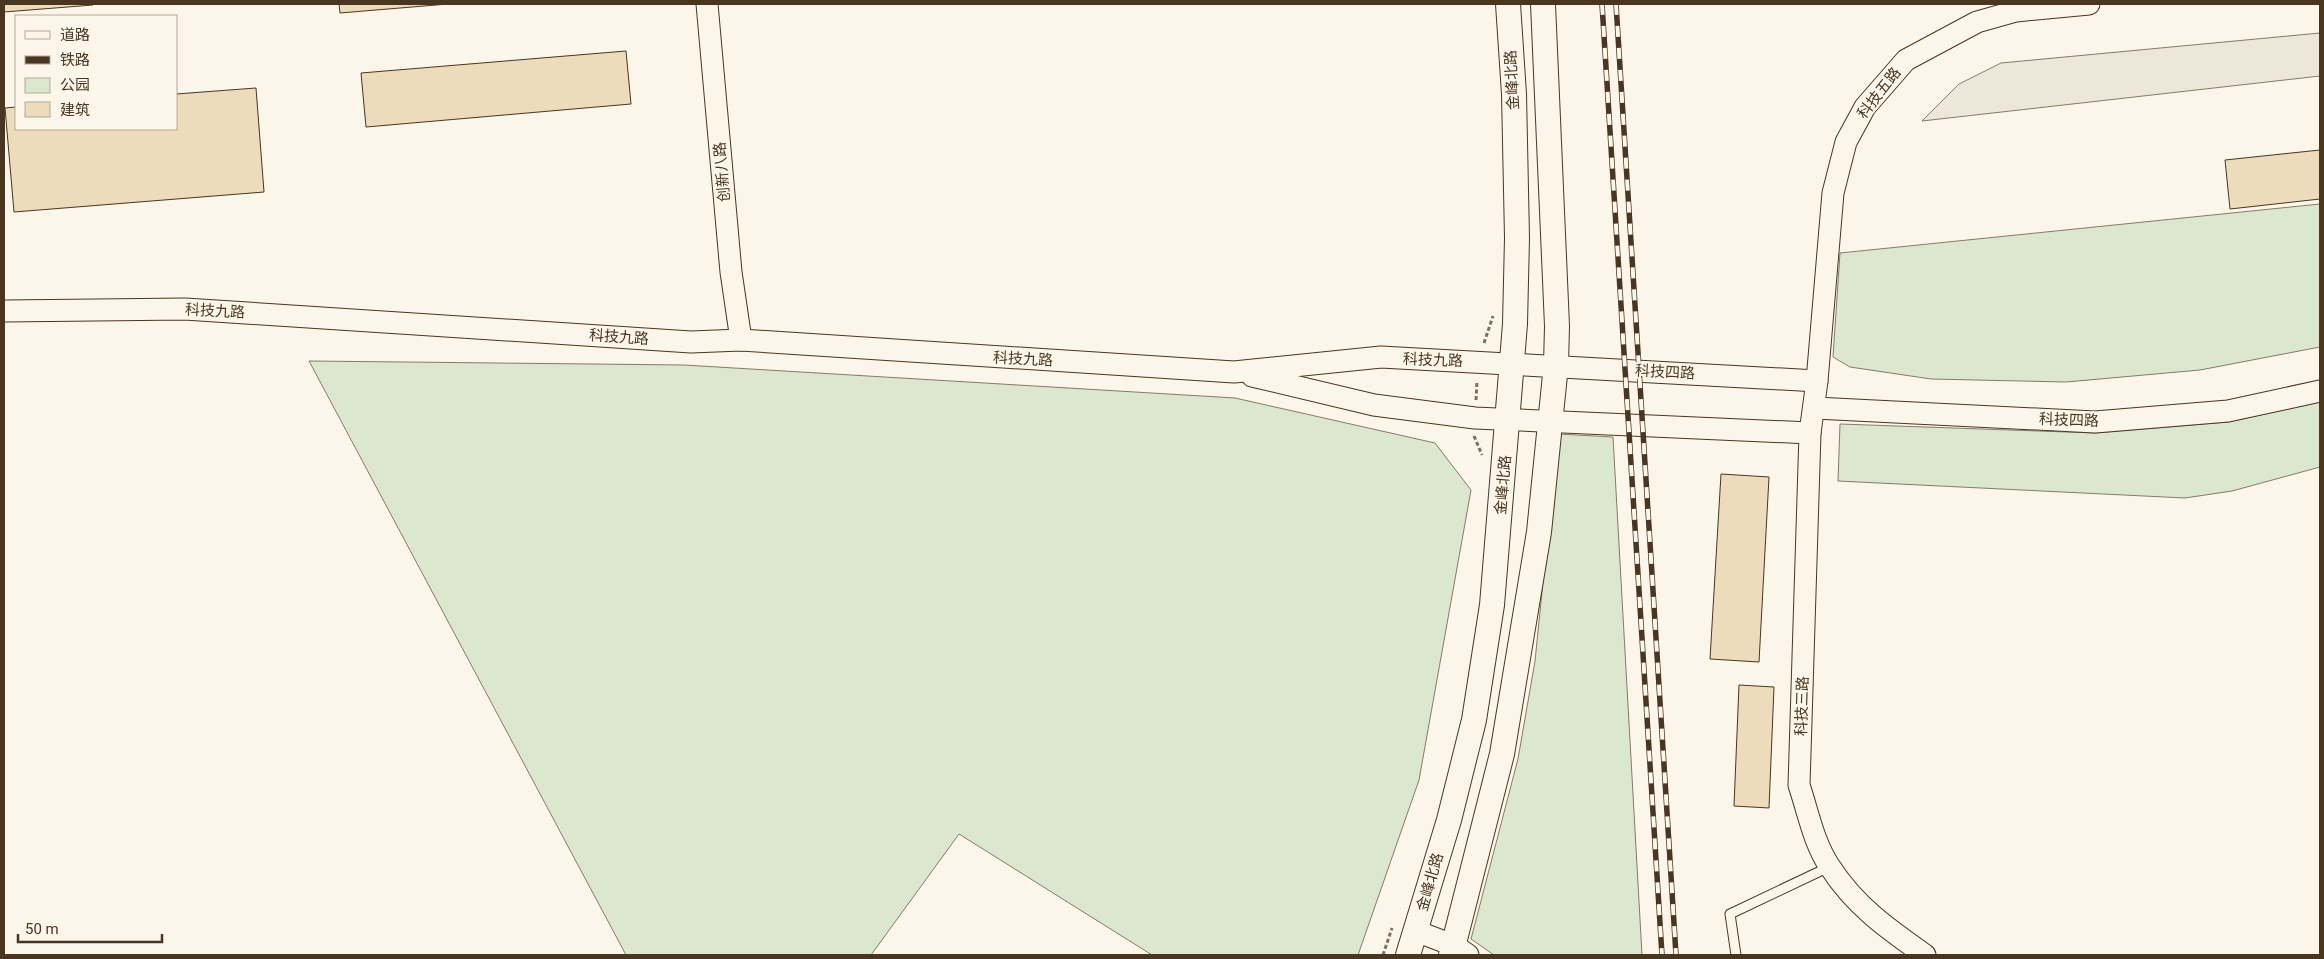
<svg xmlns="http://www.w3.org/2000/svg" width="2324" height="959" font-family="Roboto,'Noto Sans SC',sans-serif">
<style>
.green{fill:#dce7d0;stroke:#887966}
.parking{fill:#ede7d9;stroke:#887966}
.building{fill:#ecdcbc;stroke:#4a3520}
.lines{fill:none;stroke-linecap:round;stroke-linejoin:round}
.service-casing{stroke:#4a3520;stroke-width:11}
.tertiary-casing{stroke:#4a3520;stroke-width:23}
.secondary-casing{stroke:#4a3520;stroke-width:26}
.path{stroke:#7f6f5c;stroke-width:3;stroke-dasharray:4 2.5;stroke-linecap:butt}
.service{stroke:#fbf6e9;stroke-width:9}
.tertiary{stroke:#fbf6e9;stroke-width:21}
.secondary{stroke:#fbf6e9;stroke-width:24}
.rail-casing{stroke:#4a3520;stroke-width:5.5}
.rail{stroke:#fbf6e9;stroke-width:4;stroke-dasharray:11;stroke-linecap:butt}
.labels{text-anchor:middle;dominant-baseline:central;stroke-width:4;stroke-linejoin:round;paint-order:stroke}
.street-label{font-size:15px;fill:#4a3520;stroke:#fbf6e9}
</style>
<rect width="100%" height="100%" fill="#fbf6e9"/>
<g class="green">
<polygon points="2320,204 2320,347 2200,370 2066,382 1931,379 1850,367 1833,357 1840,253"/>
<polygon points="309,361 684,365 1235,398 1435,443 1471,490 1419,780 1358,955 1152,955 959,834 871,955 626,955"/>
<polygon points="2320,402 2320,467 2232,491 2185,498 1838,481 1840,424 2095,433 2228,422"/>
<polygon points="1558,434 1613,437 1642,955 1494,955 1471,939 1518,759 1535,661"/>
</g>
<polygon class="parking" points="2320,33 2320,76 1922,121 1959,84 2001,63"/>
<g class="building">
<polygon points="4,4 93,4 93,5 4,12"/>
<polygon points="339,4 448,4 340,13"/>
<polygon points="626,51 631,104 366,127 361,73"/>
<polygon points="256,88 264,192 14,212 5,108 16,107 16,129 176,129 176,94"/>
<polygon points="2320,150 2320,199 2230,209 2225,160"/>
<polygon points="1721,474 1769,477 1759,662 1710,659"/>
<polygon points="1739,685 1774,687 1769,808 1734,806"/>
</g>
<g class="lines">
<defs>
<polyline id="service" points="1736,955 1730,914 1829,867"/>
<g id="tertiary">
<polyline points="707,4 731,272 741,340"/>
<polyline points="4,311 185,309 691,342 741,340 1234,372 1381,357 1817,381"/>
<polyline points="1252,376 1374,405 1475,418 1810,433"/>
<polyline points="1815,408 2095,422 2228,411 2320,391"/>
<polyline points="1416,931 1455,946 1468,955"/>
<path d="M1925 955C1888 929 1855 906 1830 867 1814 844 1808 812 1799 785L1810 433 1817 381 1833 193 1846 142 1865 107 1906 60 1977 22 2016 11 2089 4"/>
</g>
<g id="secondary">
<polyline points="1408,955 1449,820 1474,720 1492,605 1515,324 1517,238 1514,94 1508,4"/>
<polyline points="1451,955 1502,754 1539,532 1556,365 1557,326 1543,4"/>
</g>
</defs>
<use href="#service" class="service-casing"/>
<use href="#tertiary" class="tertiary-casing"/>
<use href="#secondary" class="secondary-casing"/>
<g class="path">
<polyline points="1484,343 1493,316"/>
<polyline points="1476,400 1477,381"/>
<polyline points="1474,436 1482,455"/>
<polyline points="1383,955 1392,928"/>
</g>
<use href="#service" class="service"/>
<use href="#tertiary" class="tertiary"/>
<use href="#secondary" class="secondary"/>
<defs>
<g id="rail">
<polyline points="1602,4 1662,955"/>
<polyline points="1616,4 1676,955"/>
</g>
</defs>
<use href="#rail" class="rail-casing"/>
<use href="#rail" class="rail"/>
</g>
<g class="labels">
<g class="street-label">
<text transform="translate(1512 80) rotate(-93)">金峰北路</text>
<text transform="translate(1879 93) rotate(-52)">科技五路</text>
<text transform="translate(722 172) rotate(-95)">创新八路</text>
<text transform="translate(215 311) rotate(3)">科技九路</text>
<text transform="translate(619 337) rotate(4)">科技九路</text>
<text transform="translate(1023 359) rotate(3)">科技九路</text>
<text transform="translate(1433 360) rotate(2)">科技九路</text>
<text transform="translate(1665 372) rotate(3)">科技四路</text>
<text transform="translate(2069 420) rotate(2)">科技四路</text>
<text transform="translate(1503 485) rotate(-85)">金峰北路</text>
<text transform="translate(1802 706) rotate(-88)">科技三路</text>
<text transform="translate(1430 882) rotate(-74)">金峰北路</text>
</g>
</g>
<rect width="2324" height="959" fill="none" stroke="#4a3520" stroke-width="10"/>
<rect x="15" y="15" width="162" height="115" fill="#fbf6e9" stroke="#b4a999"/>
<rect x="25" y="31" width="25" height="8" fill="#fbf6e9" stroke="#b4a999"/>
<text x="60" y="40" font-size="15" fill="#4a3520">道路</text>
<rect x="25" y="56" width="25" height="8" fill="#4a3520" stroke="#b4a999"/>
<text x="60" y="65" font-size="15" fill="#4a3520">铁路</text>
<rect x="25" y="78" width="25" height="15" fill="#dce7d0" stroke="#b4a999"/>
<text x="60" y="90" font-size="15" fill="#4a3520">公园</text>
<rect x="25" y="102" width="25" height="15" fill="#ecdcbc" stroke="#b4a999"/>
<text x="60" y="115" font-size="15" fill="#4a3520">建筑</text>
<path d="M18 934v8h144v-8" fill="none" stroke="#4a3520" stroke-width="2.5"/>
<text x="25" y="934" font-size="15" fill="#4a3520" stroke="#fbf6e9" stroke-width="4" paint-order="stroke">50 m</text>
</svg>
